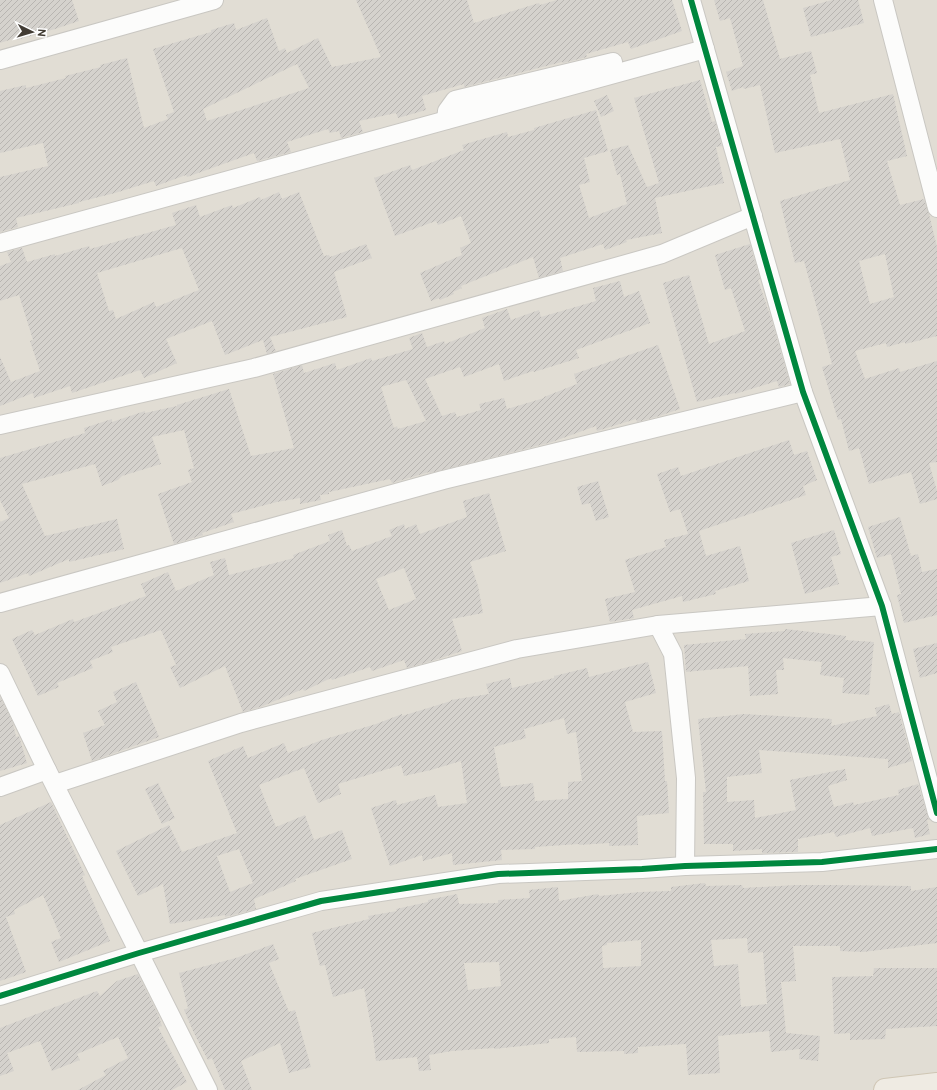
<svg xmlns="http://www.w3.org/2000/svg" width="937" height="1090" font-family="Overpass,sans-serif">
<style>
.residential{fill:#e1ddd4}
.building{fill:url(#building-hatch);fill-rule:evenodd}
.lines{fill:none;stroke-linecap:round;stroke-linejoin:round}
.minor-casing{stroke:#c9c7c2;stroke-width:20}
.major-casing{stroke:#cfc6b4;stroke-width:24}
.minor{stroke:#fcfcfb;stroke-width:18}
.major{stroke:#efebe3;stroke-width:22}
.cycleway-casing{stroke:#fff;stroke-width:8}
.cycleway{stroke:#00873e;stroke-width:6}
</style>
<defs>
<pattern id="building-hatch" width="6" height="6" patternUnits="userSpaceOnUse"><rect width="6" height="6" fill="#d5d2cd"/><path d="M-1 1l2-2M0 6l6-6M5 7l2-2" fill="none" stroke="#b8b5b1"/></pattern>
</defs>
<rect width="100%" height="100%" fill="#edebe6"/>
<rect class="residential" x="0" y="0" width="937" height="1090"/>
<g class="building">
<polygon points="0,0 72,0 79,21 55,29 17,40 16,38 0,43"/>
<path d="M356 0H467L474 23 539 3 540 5 557 0H672L682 31 631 49 628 42 586 54 587 57 563 63 562 62 464 87V84L422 96 426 110 398 118 396 113 359 121 363 132 341 138 339 131 330 133 328 129 287 142 291 152 257 161 254 153 187 177 186 175 156 186 154 181 115 193 79 202V203L16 218 18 227 0 232V177L48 166 43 143 0 153V91L26 85V88L66 78 65 76 101 67 100 65 127 58 144 128 168 119 166 115 174 112 153 49 211 32V30L234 23 236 30 267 18 279 51 285 48 287 53 318 38 332 67 381 57ZM297 64 309 88 207 121 203 109Z"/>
<path d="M714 0H763L780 59 811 51 817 73 810 75 819 113 893 94 907 156 887 161 900 205 924 199 929 214 937 247V336L905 344V342L887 347 886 343 855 351 865 379 899 368 900 372 937 361V462L929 463 937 491V499L920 504 911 472 869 484 859 448 849 451 841 419 838 420 822 367 832 364 804 261 795 263 780 201 850 180 840 139 775 153 760 85 744 89 743 87 732 91 726 72 743 66 730 18 720 21ZM885 254 894 297 870 304 859 261Z"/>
<polygon points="832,0 858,0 864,23 811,37 803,8"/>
<polygon points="700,80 712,122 715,121 722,146 716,147 724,183 655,198 662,233 626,240 627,242 605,250 603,244 560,258 563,271 539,278 533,257 461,286 462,288 453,292 454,294 440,300 439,298 431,301 420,273 462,255 460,248 471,243 461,216 438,225 436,221 395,236 374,178 410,165 412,170 464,150 462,145 507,132 508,137 534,130 534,128 596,110 608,151 584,158 590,182 579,185 589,218 627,204 620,174 617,175 610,150 628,145 647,187 659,183 634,98"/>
<polygon points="607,95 614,111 601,117 594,101"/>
<path d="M279 192 282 199 299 192 324 256 329 255 330 257 366 244 372 258 334 272 347 317 270 337 276 351 267 354 263 340 225 355 212 321 166 339 177 363 144 378 140 370 72 393 70 386 34 398 33 393 0 406V357L11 382 40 371 30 341 33 340 19 295 0 301V266L11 262 7 252 22 248 27 262 55 254V256L89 246 90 249 176 225 172 213 196 205 200 217 232 205 233 208 260 197 261 200ZM182 248 199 290 156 307 154 302 116 319 113 310 109 311 97 273Z"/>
<polygon points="750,244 760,279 758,280 772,321 790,384 779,387 777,381 735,394 735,393 697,402 663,283 689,275 709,344 745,331 731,288 725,290 715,255"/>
<path d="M620 281 624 297 639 291 650 323 576 350 579 358 534 372 533 371 504 381 499 364 464 377 460 367 425 379 442 416 455 412 457 417 481 410 479 404 504 398 507 409 544 398V397L577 384 574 374 658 345 680 409 656 417 637 422 636 419 597 431 596 426 552 442 430 473 429 472 392 483 390 479 329 492V494L320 495 321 500 300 504V498L277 502 231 514 234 522 202 533 203 535 174 544 158 494 192 482 188 470 194 468 184 430 152 437 161 464 122 476 118 480 102 486 95 464 22 484 45 536 117 519 124 549 69 562V559L29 576 28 573 0 583V522L9 518 0 500V458L85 433 84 428 112 419V422L145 411V413L177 406V405L229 389 251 456 294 448 273 374 302 365 304 373 335 363 337 370 371 358 372 361 413 349 409 338 422 333 427 347 444 341 445 344 485 328 482 318 507 309 511 320 539 310 541 317 596 301 593 288ZM406 380 426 421 398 429 397 426 394 428 381 387Z"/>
<polygon points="789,440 794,455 807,451 817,480 803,486 806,495 699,531 706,556 740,546 749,581 715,591 716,594 683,602 682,596 632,610 634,618 610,622 605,599 635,592 625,560 666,547 664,540 688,534 680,509 670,512 657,474 678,467 681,476"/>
<polygon points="598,481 609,517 596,521 590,503 582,505 577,487"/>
<path d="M489 493 506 551 470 562 478 586 483 613 452 619 462 651 435 660 407 668 404 660 372 671 370 667 332 680 331 678 304 691 303 689 263 706 243 712 225 666 180 688 170 667 176 665 161 630 111 647 113 652 90 661 93 668 57 683 59 687 38 696 12 639 32 630 35 635 73 619 74 622 146 596 141 584 168 572 176 591 214 575 210 562 225 558 229 575 294 558 293 555 330 541 328 535 342 530 347 546 349 545 352 551 392 536 389 530 404 524 405 529 416 524 420 534 467 517 463 501ZM404 568 416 599 389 610 376 579Z"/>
<polygon points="900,517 911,556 918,554 922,572 937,569 937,615 904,623 897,595 901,594 891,554 877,558 868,527"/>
<polygon points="834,530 841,554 831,557 839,584 805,594 791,543"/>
<polygon points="785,629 846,636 845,640 874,642 869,695 842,693 844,678 820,675 822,662 783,658 784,670 776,670 778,694 750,696 748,666 686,672 684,645 746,639 745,634 785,631"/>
<polygon points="937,643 937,673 920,678 913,649"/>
<path d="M648 662 656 693 625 702 633 732 662 731 665 781H667L669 813 637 816 638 845 609 846V843L579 845V844L535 847V849L501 850 502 860 453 865 452 853 423 861 422 855 390 866 371 808 396 800 397 805 435 795 438 807 467 803 461 761 431 770 404 776 401 765 338 784 341 794 318 803 304 768 259 785 276 827 305 815 314 840 342 830 352 859 295 879 296 881 254 899 256 909 225 917V915L170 924 163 884 138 896 116 851 169 825 182 852 237 833 208 761 243 746 248 758 284 743 288 753 322 740 376 724 402 714V716L451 701V700L489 694 486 684 510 678 512 688 554 678V676L587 668 589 677ZM564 718 567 734 576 732 582 781 568 782V799L535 801 533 783 501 787 494 747 526 738 524 729ZM239 849 253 883 230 892 217 856Z"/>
<polygon points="136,682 159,737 92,761 83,733 105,725 98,711 117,702 113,692"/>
<polygon points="0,697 13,723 16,737 19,736 27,763 0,771"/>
<polygon points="889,704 892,714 899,712 912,761 888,768 888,759 759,750 762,773 727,777 727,802 754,800 755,818 796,810 790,780 845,769 847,780 828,786 834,807 853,802 854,805 899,795 898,790 918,784 929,820 927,820 930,834 915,838 913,828 872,836 870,828 836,837 834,832 798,839 798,852 762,853 762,849 733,851 733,844 704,844 703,792 706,792 698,719 744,714 832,719 831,726 877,716 875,708"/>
<polygon points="158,783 175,818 162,824 145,789"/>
<polygon points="51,802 85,875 82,876 110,941 59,962 51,942 61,938 43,895 14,910 15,914 6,917 26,972 0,981 0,825"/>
<path d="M705 883 706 886 742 885 743 888 796 885H833L911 886V891L937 887V943L863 952 840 951V946H793L796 981 781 982 786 1033 820 1036 818 1061 799 1059 800 1049 771 1052 769 1031 718 1036 720 1073 688 1075 686 1044 638 1047V1053L624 1054V1051L577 1052 576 1037 549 1039V1043L494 1049V1048L452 1051 429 1055 431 1070 419 1071 417 1057 376 1061 373 1037 364 988 333 997 325 965 320 966 312 933 369 919 368 916 397 911 396 909 428 902V900L457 894 459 904 498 903V900L530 898 529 890 558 887 559 901 598 894 599 896 640 892 671 891V887ZM747 938 748 953 763 952 767 1004 741 1007 738 964 714 966 711 940ZM641 940V966L603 968 602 946 607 945V943ZM499 962 501 986 468 990 464 963Z"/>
<polygon points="273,944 279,959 269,963 289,1012 295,1010 311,1067 289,1073 280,1043 241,1061 252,1090 225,1090 212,1058 208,1060 194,1033 184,1010 188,1008 179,973 236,958"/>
<polygon points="874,968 937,968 937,1026 886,1029 885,1039 850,1040 850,1033 834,1034 832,977 873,976"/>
<polygon points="138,974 158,1014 162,1026 158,1027 187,1082 172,1090 78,1090 106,1075 103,1071 128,1058 118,1037 77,1054 80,1060 52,1071 40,1041 7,1053 14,1071 0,1076 0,1028 97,991 100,996 117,981"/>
</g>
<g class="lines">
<defs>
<g id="minor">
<polyline points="691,0 803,392 882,606 937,813"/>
<polyline points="883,0 937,208"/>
<polyline points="0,60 214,0"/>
<polyline points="446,120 447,111 455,100 613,62"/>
<polyline points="0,243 705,49"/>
<polyline points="0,425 254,368 662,254 753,216"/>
<polyline points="0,603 443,480 803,392"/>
<polyline points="658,625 673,654 686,778 685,866"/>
<polyline points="0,673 47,770 208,1090"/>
<polyline points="55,784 241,723 517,649 658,625 882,606"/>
<polyline points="0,787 47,770"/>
<polyline points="0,996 139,953 321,901 498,874 642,869 685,866 822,862 937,849"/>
</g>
<polyline id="major" points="885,1090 937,1084"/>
</defs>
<use href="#minor" class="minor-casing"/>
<use href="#major" class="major-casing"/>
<use href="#minor" class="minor"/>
<use href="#major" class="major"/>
<defs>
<g id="cycleway">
<polyline points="691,0 803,392 882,606 937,813"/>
<polyline points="0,996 139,953 321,901 498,874 642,869 685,866 822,862 937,849"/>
</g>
</defs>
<use href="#cycleway" class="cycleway-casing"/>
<use href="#cycleway" class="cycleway"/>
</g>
<g transform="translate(32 32) rotate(95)" stroke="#ffffff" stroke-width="3" paint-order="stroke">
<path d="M0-3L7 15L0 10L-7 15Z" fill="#423c34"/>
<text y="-6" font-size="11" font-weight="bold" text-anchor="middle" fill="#423c34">N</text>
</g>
</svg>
